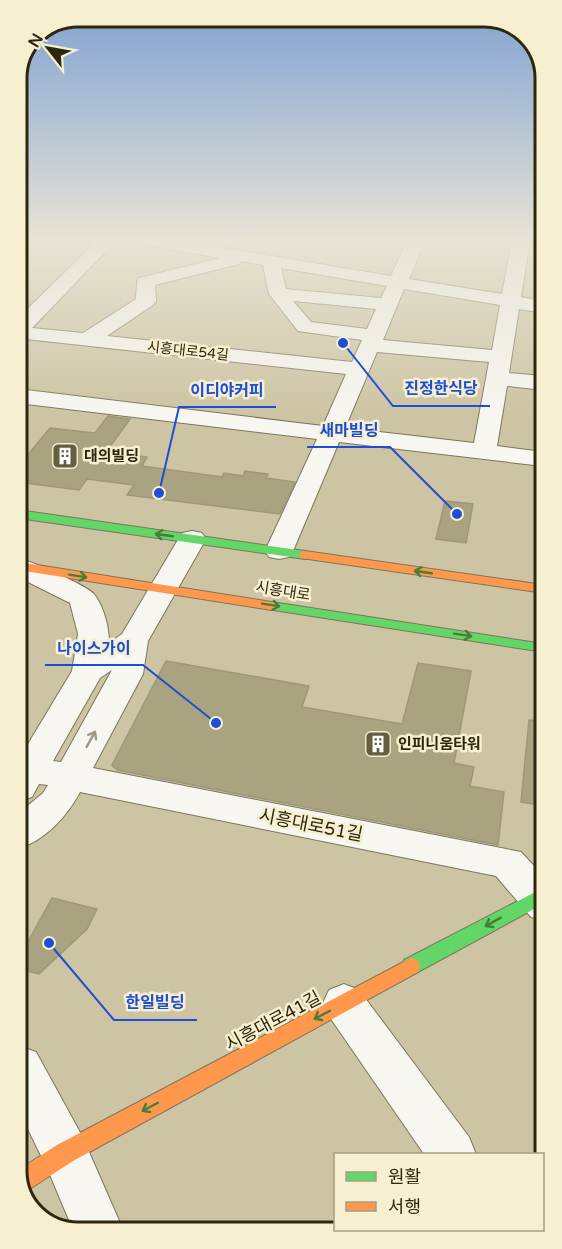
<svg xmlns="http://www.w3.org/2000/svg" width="562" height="1249" font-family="'Varela Round','Noto Sans KR',sans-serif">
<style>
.green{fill:#cfa7b2}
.building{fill:#aaa380;stroke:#9d977c;stroke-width:1.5}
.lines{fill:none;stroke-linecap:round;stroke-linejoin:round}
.street-casing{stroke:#7d7659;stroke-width:2}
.fast-casing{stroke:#7d7659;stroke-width:2}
.slow-casing{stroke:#7d7659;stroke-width:2}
.street{fill:#f7f6f1;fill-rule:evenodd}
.fast{fill:#63d668;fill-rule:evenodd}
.slow{fill:#ff974d;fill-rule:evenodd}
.oneway{stroke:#487e3a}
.oneway2{stroke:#9c998a}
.labels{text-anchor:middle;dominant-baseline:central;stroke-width:5;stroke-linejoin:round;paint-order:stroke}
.far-street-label{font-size:14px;fill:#2d270d;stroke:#f6efd0}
.poi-label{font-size:15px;font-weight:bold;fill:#2d270d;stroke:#f6efd0;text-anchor:start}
.street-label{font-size:15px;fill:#2d270d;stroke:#f6efd0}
.near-street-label{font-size:18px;fill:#2d270d;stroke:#f6efd0}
.rim{fill:none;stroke:#2d270d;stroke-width:3}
.leader{fill:none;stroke:#1d4ed8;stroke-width:2}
.callout-dot{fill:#1d4ed8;stroke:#f6efd0;stroke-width:2}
.callout-label{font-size:16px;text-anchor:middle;font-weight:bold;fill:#1d4ed8;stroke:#f6efd0;stroke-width:5;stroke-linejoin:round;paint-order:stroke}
</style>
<rect width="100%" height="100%" fill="#ccc4a2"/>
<polygon class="green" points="178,241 257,241 254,249 242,252"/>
<g class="building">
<polygon points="108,416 130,419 106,452 147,457 142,466 222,477 224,473 243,476 245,471 268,474 266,478 295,482 280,514 127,495 134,485 87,479 79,490 18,482 18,456 26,457 50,428 95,433"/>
<polygon points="445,501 473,504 466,543 436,539"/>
<polygon points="166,661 309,686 302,707 402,724 418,663 471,671 454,763 474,767 470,786 504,792 498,845 117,770 112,765"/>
<polygon points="529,720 544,721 544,806 521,802"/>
<polygon points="52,898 97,909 87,929 39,974 19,969 19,958"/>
</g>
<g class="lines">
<defs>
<g id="street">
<polygon points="21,241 44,241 41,245 17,254 17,243"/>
<path d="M97 241H116L32 328 83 333 136 299 137 282 139 278 220 258 152 246 146 245 143 241H183L391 276 407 241H425L409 279 502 294 512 241H530L521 297 543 301V313L519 309 509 373 543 376V390L507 386 497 446 543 452V466L339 442 293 551 289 557 279 559 269 557 265 551 317 439 18 403V389L323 426 346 374 17 338V319ZM241 261 263 265 269 294 298 331 362 340 352 362 107 336 153 305 156 301 155 285 239 264ZM281 268 387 286 381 298 286 289ZM404 289 500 305 492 350 383 340ZM293 301 376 309 367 329 311 322ZM377 352 489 362 474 443 345 428Z"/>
<path d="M192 531 202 533 206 539 148 641 143 674 93 768 521 852 545 878V921L531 917 496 876 80 792C67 816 46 840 19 848V813L43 793 48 785 39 784 32 797 19 801V759L72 671 78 634 70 603 18 577V559C29 559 87 586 94 594 104 607 109 627 109 643L122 634 182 533ZM112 670 61 762 53 761 100 678Z"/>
<polygon points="344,984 359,990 469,1137 476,1154 424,1154 329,1016 323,1003 329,990"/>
<polygon points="19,1046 36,1052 82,1136 124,1232 74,1232 48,1170 20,1113"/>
</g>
<g id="fast">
<polygon points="18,510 305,551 311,555 305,559 18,518"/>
<polygon points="272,602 544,644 544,652 267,609 265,606 267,603"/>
<polygon points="545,887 545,903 418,972 411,974 404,972 402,966 404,960"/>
</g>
<g id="slow">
<polygon points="305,551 544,585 544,593 301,558 299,555 301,552"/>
<polygon points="18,562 272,602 279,606 272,610 18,570"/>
<polygon points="411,958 418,960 420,966 418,972 73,1161 28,1190 20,1191 20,1169 57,1145"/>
</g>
</defs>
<use href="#street" class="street-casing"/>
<use href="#fast" class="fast-casing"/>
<use href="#slow" class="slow-casing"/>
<use href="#street" class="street"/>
<use href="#fast" class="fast"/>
<use href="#slow" class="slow"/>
</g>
<defs><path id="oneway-shaft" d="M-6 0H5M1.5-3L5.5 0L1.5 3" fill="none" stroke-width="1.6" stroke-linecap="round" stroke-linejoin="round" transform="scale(1.5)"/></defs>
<g class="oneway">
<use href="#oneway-shaft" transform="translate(164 535) rotate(-172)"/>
<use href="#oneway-shaft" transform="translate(423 572) rotate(-172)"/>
<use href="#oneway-shaft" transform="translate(78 576) rotate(9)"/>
<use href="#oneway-shaft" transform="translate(271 605) rotate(9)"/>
<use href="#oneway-shaft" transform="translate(463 635) rotate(9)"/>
<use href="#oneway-shaft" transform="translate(493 922) rotate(151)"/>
<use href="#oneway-shaft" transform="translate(322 1015) rotate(152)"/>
<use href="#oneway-shaft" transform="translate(150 1107) rotate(152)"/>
</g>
<use class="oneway2" href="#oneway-shaft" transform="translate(91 739) rotate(-61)"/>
<linearGradient id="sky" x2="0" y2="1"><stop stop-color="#7fa1d2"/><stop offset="0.58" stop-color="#e8e4d5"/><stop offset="1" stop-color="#e8e4d5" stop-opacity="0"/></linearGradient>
<rect width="562" height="416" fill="url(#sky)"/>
<defs>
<symbol id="building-square" viewBox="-11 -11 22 22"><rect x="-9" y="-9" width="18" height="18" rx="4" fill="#655e41" stroke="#f6efd0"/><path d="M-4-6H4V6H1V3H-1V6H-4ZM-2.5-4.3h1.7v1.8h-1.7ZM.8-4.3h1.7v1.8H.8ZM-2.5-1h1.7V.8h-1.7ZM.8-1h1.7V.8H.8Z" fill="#fff"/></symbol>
</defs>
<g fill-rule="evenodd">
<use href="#building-square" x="50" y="441" width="30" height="30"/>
<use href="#building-square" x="363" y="729" width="30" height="30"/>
</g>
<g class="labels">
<g class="far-street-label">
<text transform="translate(188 351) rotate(6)">시흥대로54길</text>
</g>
<g class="poi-label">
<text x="84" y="456">대의빌딩</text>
<text x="398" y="744">인피니움타워</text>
</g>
<g class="street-label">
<text transform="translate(283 591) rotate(9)">시흥대로</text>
</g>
<g class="near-street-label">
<text transform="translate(311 825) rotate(11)">시흥대로51길</text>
<text transform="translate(273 1021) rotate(-28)">시흥대로41길</text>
</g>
</g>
<path d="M0 0H562V1249H0ZM78 27H484A51 51 0 0 1 535 78V1171A51 51 0 0 1 484 1222H78A51 51 0 0 1 27 1171V78A51 51 0 0 1 78 27Z" fill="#f6efd0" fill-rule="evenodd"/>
<path class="rim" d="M78 27H484A51 51 0 0 1 535 78V1171A51 51 0 0 1 484 1222H78A51 51 0 0 1 27 1171V78A51 51 0 0 1 78 27Z"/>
<path class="leader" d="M343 343L393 406H490M159 493L179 407H276M457 514L390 447H307M216 723L143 665H45M49 943L114 1020H197"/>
<g class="callout-dot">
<circle cx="343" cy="343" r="6"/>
<circle cx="159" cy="493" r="6"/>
<circle cx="457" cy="514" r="6"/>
<circle cx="216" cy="723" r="6"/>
<circle cx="49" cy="943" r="6"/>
</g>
<g class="callout-label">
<text x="441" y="394">진정한식당</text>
<text x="227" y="396">이디야커피</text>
<text x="349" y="436">새마빌딩</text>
<text x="94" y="654">나이스가이</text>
<text x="155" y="1008">한일빌딩</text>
</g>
<rect x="334" y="1153" width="210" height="78" fill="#f6efd0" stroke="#a69f82" stroke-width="1.5"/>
<rect x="346" y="1172" width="30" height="9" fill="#63d668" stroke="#a69f82" stroke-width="1.5"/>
<text x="388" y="1183" font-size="18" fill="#2d270d">원활</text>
<rect x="346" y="1202" width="30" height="9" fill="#ff974d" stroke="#a69f82" stroke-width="1.5"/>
<text x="388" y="1213" font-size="18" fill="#2d270d">서행</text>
<g transform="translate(48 48) rotate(301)" stroke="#f6efd0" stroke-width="4.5" paint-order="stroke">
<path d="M0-4.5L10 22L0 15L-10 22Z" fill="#2d270d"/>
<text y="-9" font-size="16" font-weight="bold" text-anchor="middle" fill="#2d270d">N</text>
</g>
</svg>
